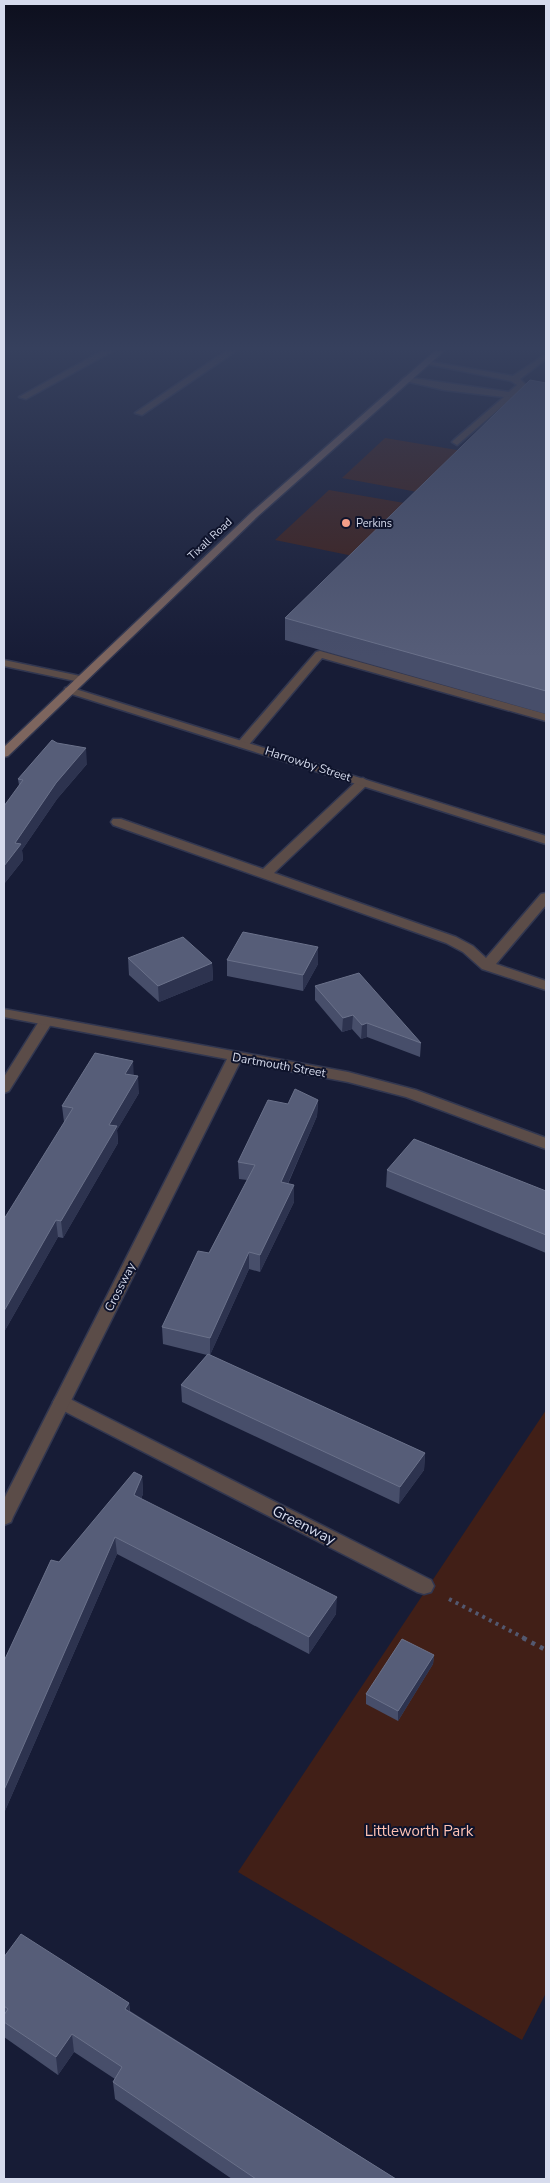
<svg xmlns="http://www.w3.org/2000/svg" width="550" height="2183" font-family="'Nunito Sans',sans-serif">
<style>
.green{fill:#411f17}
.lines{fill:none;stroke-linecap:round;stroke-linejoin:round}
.lane-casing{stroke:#323750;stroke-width:3}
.street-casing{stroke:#323750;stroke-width:3}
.secondary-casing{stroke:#323750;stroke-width:3}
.path-far1{stroke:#53586f;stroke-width:4;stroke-dasharray:3 4.5;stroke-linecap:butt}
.path{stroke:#53586f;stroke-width:4.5;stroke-dasharray:4 5.5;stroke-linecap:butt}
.lane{fill:#5b4c48;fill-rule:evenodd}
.street{fill:#5b4c48;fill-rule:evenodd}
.secondary{fill:#7d655e;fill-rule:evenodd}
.wall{fill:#474e6a}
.shaded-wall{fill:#2d334f}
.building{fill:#565d78;stroke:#6a718a}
.poi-dot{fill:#f49e89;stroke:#0e132b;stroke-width:2}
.labels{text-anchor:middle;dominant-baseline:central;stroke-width:4;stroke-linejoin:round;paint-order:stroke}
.far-poi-label{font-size:11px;fill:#d6dbed;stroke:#0e132b;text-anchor:start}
.far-street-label{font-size:11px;fill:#d6dbed;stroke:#0e132b}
.street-label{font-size:12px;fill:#d6dbed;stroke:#0e132b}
.near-street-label{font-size:15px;fill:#d6dbed;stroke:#0e132b}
.near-park-label{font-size:15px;fill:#fec2b3;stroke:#0e132b}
</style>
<rect width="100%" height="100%" fill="#171c36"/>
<g class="green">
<polygon points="385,438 469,452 428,494 342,478"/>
<polygon points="329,490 416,505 363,558 275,540"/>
<polygon points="546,1410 546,1993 522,2040 238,1872"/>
</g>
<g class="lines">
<defs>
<g id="lane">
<polygon points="226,351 236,351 142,415 135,413"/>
<polygon points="546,354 546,359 520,379 526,385 525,387 457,445 452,442 454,440 504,397 444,390 401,380 405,377 509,392 517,385 511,381 422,363 426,361 513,376"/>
<polygon points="320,651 546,714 546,721 322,658 247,747 239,747 239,741 316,652"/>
<polygon points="363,778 369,782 367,785 274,873 456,937 473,946 486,958 541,894 546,893 546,905 496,964 546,981 546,990 482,969 463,952 446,943 113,825 111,822 113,819 121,819 263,869 359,779"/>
<polygon points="46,1017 53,1021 9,1091 4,1093 4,1077 41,1018"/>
<polygon points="62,1395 431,1580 434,1586 431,1592 424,1594 417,1592 56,1407 53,1402 56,1397"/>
</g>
<g id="street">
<polygon points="102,351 113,351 26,399 19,397"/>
<polygon points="4,660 80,676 86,679 80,682 4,666"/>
<polygon points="69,687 546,836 546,844 65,692 65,688"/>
<polygon points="4,1009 348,1072 416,1090 546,1138 546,1149 406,1097 348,1082 240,1062 13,1517 11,1522 4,1525 4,1499 227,1059 4,1017"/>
</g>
<polygon id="secondary" points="435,351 444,351 258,516 8,756 4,757 4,747 252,512"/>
</defs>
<use href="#lane" class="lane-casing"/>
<use href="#street" class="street-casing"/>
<use href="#secondary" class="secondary-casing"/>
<polyline class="path-far1" points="449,1599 526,1639"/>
<polyline class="path" points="523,1638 546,1650"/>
<use href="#lane" class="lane"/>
<use href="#street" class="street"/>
<use href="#secondary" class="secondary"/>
</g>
<g class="wall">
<polygon points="546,383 546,714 285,640 285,618"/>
<polygon points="87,764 57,799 22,850 23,860 4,884 19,785 18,779"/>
<polygon points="318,947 318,964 303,991 227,976 227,960"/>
<polygon points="128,958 212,963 213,980 159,1002 129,975"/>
<polygon points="315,986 421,1043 420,1057 367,1037 361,1039 352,1029 342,1032 315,1000"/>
<polygon points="134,1075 139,1093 117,1130 118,1143 63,1238 58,1237 4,1332 64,1122 62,1106"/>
<polygon points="318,1100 317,1116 288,1184 294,1202 260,1272 249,1269 210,1355 425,1453 424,1470 399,1504 182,1402 181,1385 207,1355 163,1344 162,1327 209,1253 247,1180 239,1179 238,1162 288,1104"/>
<polygon points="387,1170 546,1191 546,1253 386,1187"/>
<polygon points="142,1476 143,1494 141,1499 336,1614 309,1654 117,1554 4,1813 4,1661 59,1562"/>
<polygon points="434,1655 433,1664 398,1721 366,1704 366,1694"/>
<polygon points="4,1957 129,2003 130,2011 396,2179 232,2179 115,2099 113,2082 115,2079 74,2052 58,2075 4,2037"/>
</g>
<g class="shaded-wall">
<polygon points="86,748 87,764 57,799 22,850 23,860 4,884 4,866 15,843 56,783"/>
<polygon points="318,947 318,964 303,991 303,975"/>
<polygon points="212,963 213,980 159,1002 158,986"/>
<polygon points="353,1015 352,1029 342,1032 343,1018"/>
<polygon points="367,1023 367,1037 361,1039 362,1025"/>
<polygon points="133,1061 134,1078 125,1074"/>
<polygon points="138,1076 139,1093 117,1130 118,1143 63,1238 61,1221 109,1125"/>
<polygon points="318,1100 317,1116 281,1199 281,1182"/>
<polygon points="294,1185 294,1202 260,1272 260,1255"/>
<polygon points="56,1220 58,1237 4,1332 4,1311"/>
<polygon points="249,1252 249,1269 210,1355 210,1338"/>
<polygon points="425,1453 424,1470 399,1504 400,1487"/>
<polygon points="142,1476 143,1494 135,1512 134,1495"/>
<polygon points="115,1537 117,1554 4,1813 4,1790"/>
<polygon points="337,1597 336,1614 309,1654 309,1637"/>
<polygon points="434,1655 433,1664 398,1721 398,1711"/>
<polygon points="129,2003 130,2021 125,2009"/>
<polygon points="72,2034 74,2052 58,2075 56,2057"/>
</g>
<g class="building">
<polygon points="530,380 546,383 546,691 285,618"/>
<polygon points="52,740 57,743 86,748 56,783 15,843 21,844 4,866 4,806 23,780 18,779"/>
<polygon points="243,932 318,947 303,975 227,960"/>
<polygon points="183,937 212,963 158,986 128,958"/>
<polygon points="359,973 421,1043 367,1023 362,1025 353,1015 343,1018 315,986"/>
<polygon points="95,1053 133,1061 125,1074 138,1076 109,1125 117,1126 61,1221 56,1220 4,1311 4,1219 73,1108 62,1106"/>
<polygon points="295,1089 318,1100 281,1182 294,1185 260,1255 249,1252 210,1338 162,1327 198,1251 209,1253 255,1165 238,1162 268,1100 288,1104"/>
<polygon points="414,1139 546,1191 546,1235 387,1170"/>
<polygon points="208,1354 425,1453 400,1487 181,1385"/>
<polygon points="134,1472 142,1476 134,1495 337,1597 309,1637 115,1537 4,1790 4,1661 51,1560 59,1562"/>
<polygon points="402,1639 434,1655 398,1711 366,1694"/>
<polygon points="21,1934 129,2003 125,2009 396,2179 256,2179 113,2082 122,2067 72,2034 56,2057 4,2022 4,2015 8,2009 4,2006 4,1957"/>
</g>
<linearGradient id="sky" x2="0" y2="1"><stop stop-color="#0d0f1e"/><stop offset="0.53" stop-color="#36405d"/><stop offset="1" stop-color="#36405d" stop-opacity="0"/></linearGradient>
<rect width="550" height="657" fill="url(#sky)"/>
<circle class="poi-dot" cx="346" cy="523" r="5"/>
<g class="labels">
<g class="far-poi-label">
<text x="356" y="523">Perkins</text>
</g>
<g class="far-street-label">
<text transform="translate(210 539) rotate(-43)">Tixall Road</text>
</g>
<g class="street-label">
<text transform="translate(308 764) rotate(18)">Harrowby Street</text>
<text transform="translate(279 1065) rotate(10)">Dartmouth Street</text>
<text transform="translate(120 1287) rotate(-63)">Crossway</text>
</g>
<g class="near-street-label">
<text transform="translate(304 1525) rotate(27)">Greenway</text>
</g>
<g class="near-park-label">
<text x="419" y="1831">Littleworth Park</text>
</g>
</g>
<rect width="550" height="2183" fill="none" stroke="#d6dbed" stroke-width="10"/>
</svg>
